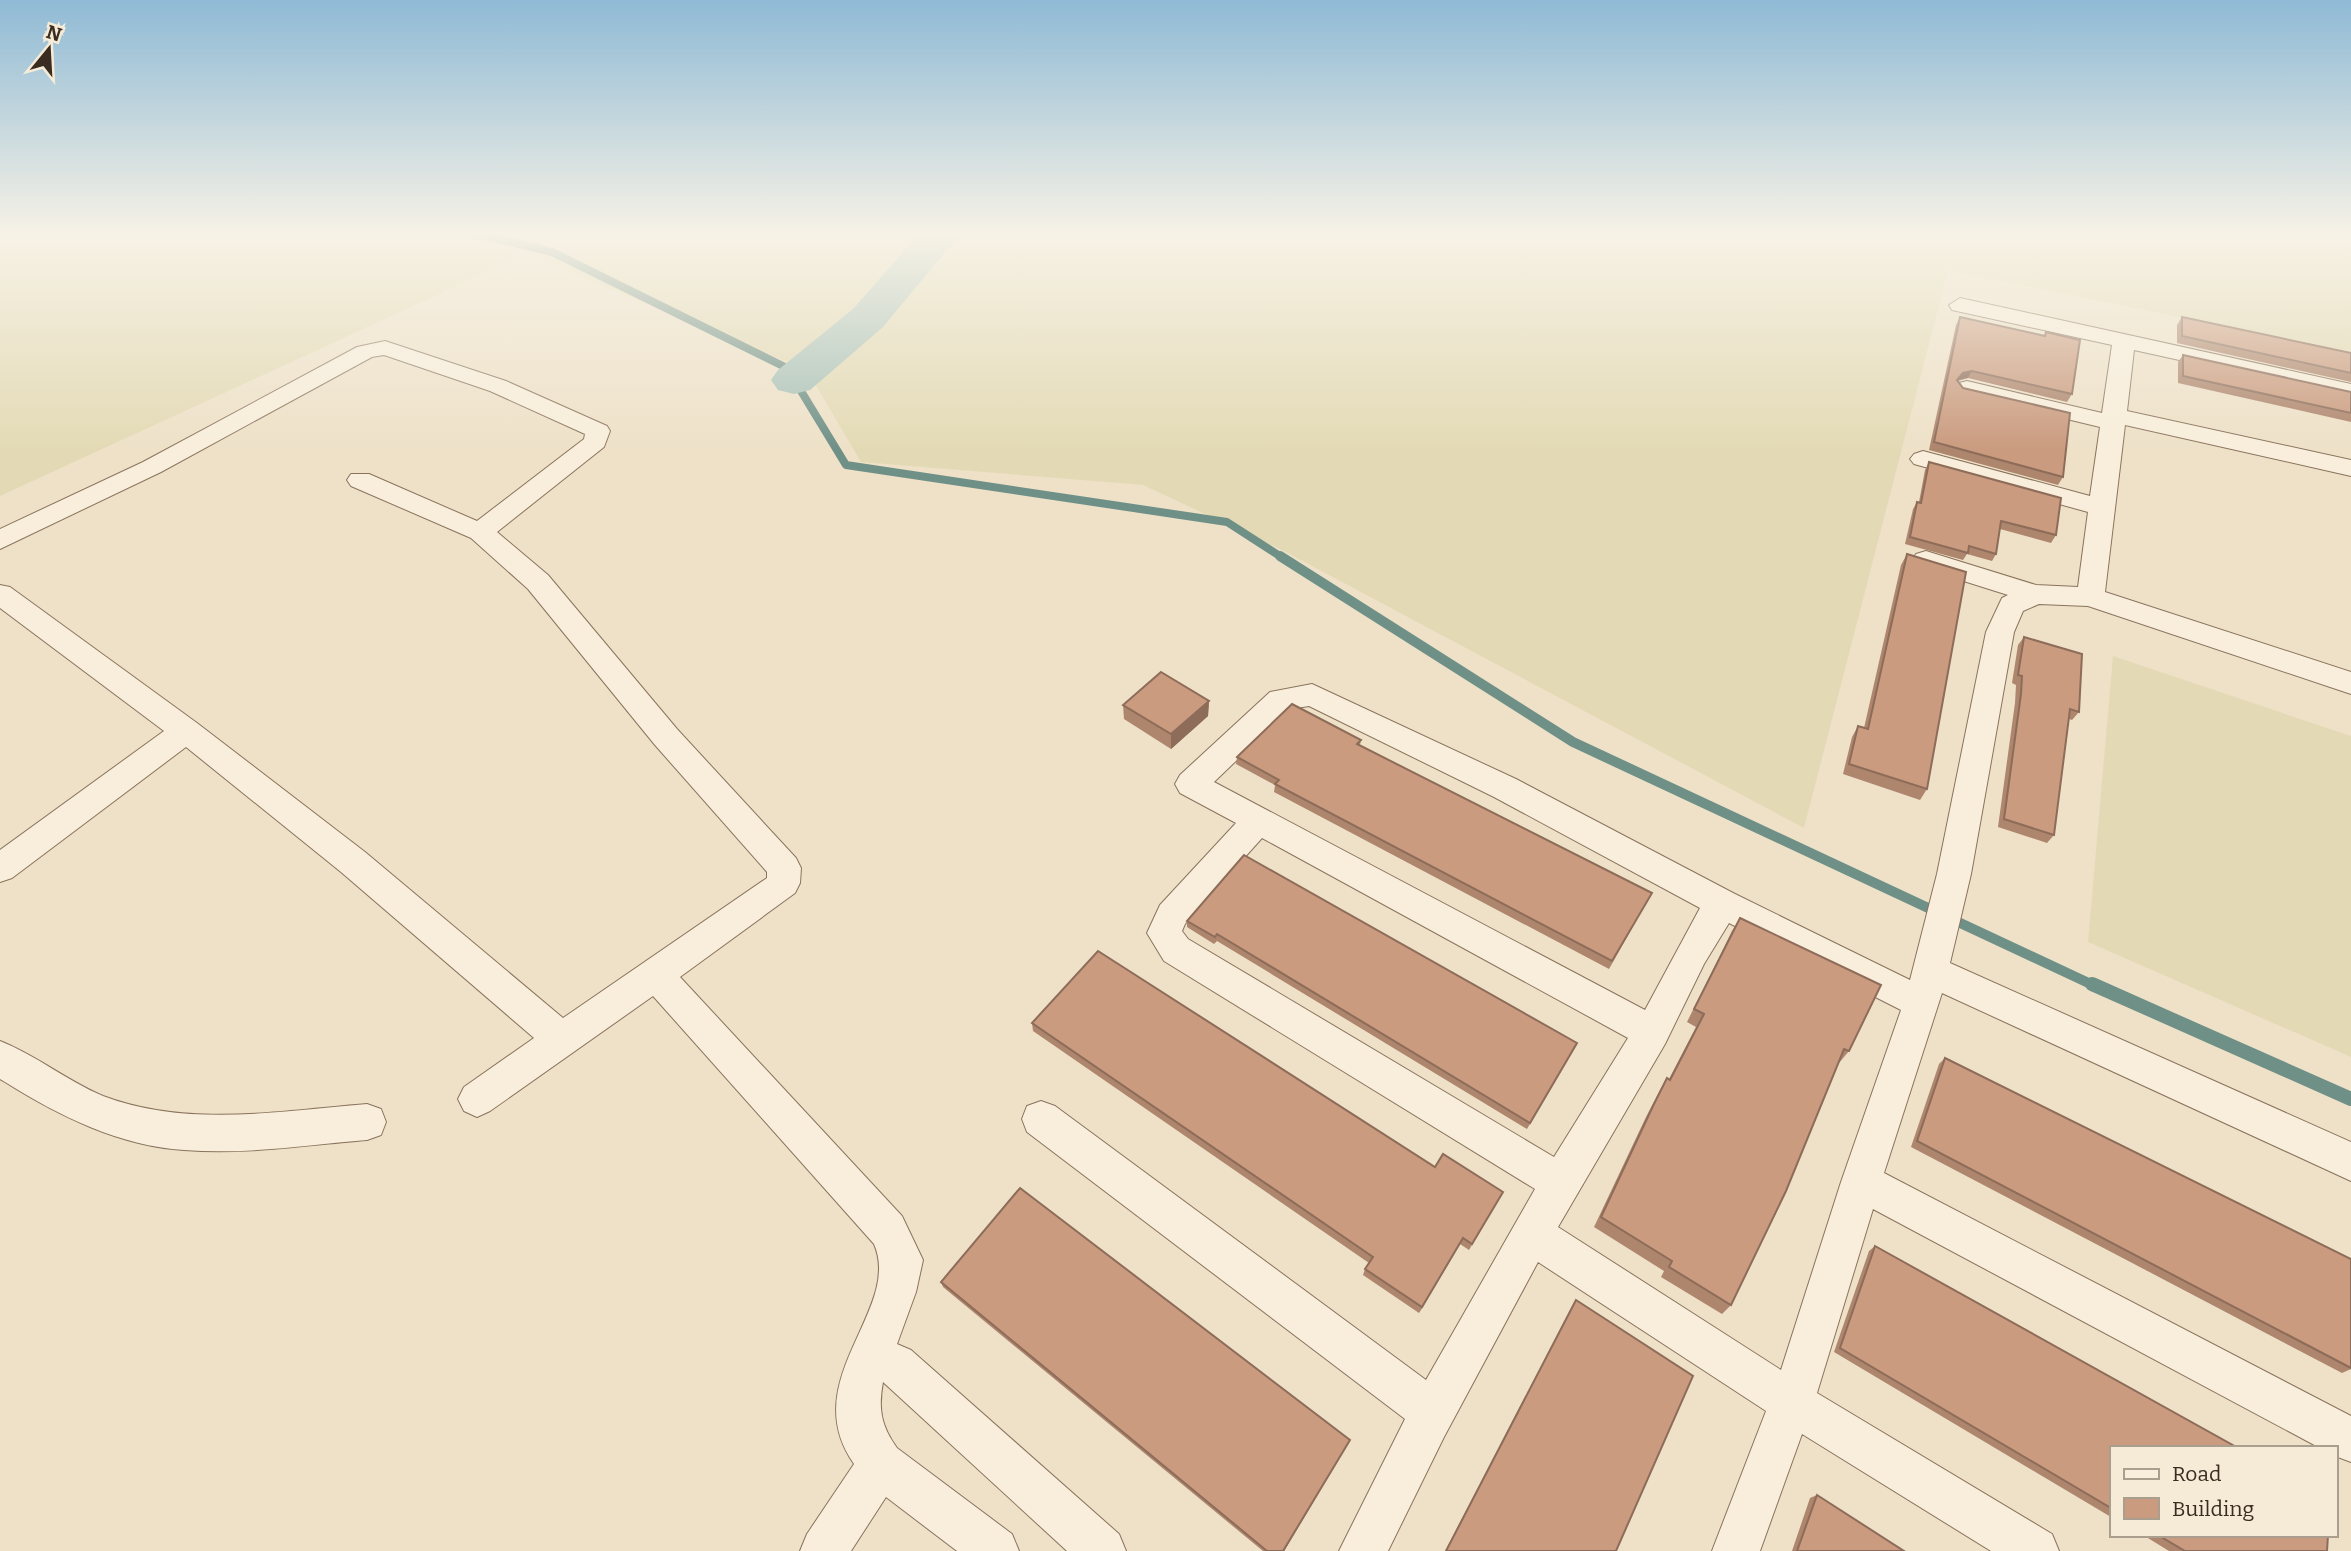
<svg xmlns="http://www.w3.org/2000/svg" width="2351" height="1551" font-family="Bitter,serif">
<style>
.farmland{fill:#e3dab5}
.lines{fill:none;stroke-linecap:round;stroke-linejoin:round}
.stream-far2{stroke:#6f9087;stroke-width:8}
.stream-far1{stroke:#6f9087;stroke-width:10}
.stream{stroke:#6f9087;stroke-width:14}
.river{fill:#a9c2b9;fill-rule:evenodd}
.street-casing{stroke:#89735d;stroke-width:2}
.street{fill:#f8eedb;fill-rule:evenodd}
.wall{fill:#ae856d}
.shaded-wall{fill:#8d6c59}
.building{fill:#ca9b7f;stroke:#8d6c59;stroke-width:2}
</style>
<rect width="100%" height="100%" fill="#eee1c8"/>
<g class="farmland">
<polygon points="0,233 2351,233 2351,352 1948,270 1804,828 1282,550 1143,485 861,462 807,370 526,254 0,496"/>
<polygon points="2113,656 2351,736 2351,1057 2088,942"/>
</g>
<g class="lines">
<polyline class="stream-far2" points="473,233 552,252 787,368 846,465 1227,522 1283,558"/>
<polyline class="stream-far1" points="1280,556 1573,742 2095,986"/>
<polyline class="stream" points="2092,984 2351,1099"/>
<polygon class="river" points="920,233 961,233 883,327 810,390 794,394 778,390 771,380 778,370 853,309"/>
<defs>
<g id="street">
<path d="M1960 298 2351 384V398L2134 350 2127 411 2351 460V476L2125 425 2105 592 2351 672V694L2088 606 2039 604 2023 611 2014 632 1971 874 1950 963 2351 1142V1181L1942 993 1884 1173 2351 1416V1462L2335 1456V1448H2320L1873 1209 1817 1393 2052 1534 2059 1551H1991L1802 1434 1760 1551H1712L1766 1411 1538 1262 1444 1437 1388 1551H1339L1405 1419 1027 1132 1022 1119 1027 1106 1041 1101 1055 1106 1426 1380 1535 1189 1164 961 1147 933 1160 905 1236 823 1180 793 1175 784 1180 775 1270 692 1312 684 1516 779 1735 894 1910 980 1937 874 1986 632 2002 598 2008 595 1916 566 1912 560 1916 554 1926 551 2036 585 2078 587 2088 512 1914 464 1910 459 1914 454 1923 451 2090 496 2100 427 1959 393 1955 388 1959 383 1967 381 2102 413 2112 345 1952 310 1949 305ZM1309 706 1494 797 1700 908 1645 1010 1214 782 1290 709ZM1262 838 1628 1038 1554 1157 1188 939 1182 931 1185 924ZM1729 923 1901 1010 1841 1182 1781 1370 1558 1227 1665 1044 1704 964Z"/>
<path d="M385 341 506 381 607 426 610 431 604 447 497 532 548 575 677 729 796 858 801 868 800 883 795 893 680 977 902 1216 923 1260 916 1292 897 1344 911 1350 1119 1534 1126 1551H1067L883 1382C878 1409 881 1426 897 1448L1012 1534 1019 1551H957L886 1497 851 1551H800L807 1534 854 1464C795 1380 903 1310 874 1244L653 996 490 1111 477 1117 464 1111 458 1099 464 1087 534 1038 341 872 186 747 12 878 0 882V850L164 731 0 608V585L10 587 197 723 365 852 563 1018 767 878V872L655 745 528 589 471 538 351 486 347 480 351 474H369L477 521 584 439 585 434 490 391 384 355 372 357 161 472 0 549V529L143 462 357 347Z"/>
<path d="M0 1041C36 1055 67 1081 103 1096 188 1128 280 1111 367 1104L381 1109 386 1122 381 1135 367 1140C306 1145 245 1155 184 1150 120 1146 59 1116 5 1082L0 1079Z"/>
</g>
</defs>
<use href="#street" class="street-casing"/>
<use href="#street" class="street"/>
</g>
<g class="wall">
<polygon points="1960,317 2044,336 2046,332 2072,394 2067,402 1968,378 1958,381 1963,388 2063,477 2058,485 1929,450 1956,325"/>
<polygon points="2182,317 2351,353 2351,382 2177,343 2177,325"/>
<polygon points="2183,355 2351,392 2351,422 2178,383 2178,362"/>
<polygon points="1929,462 2056,535 2051,543 2000,529 1996,554 1992,561 1967,554 1963,560 1905,544 1913,509 1917,502 1919,502 1925,470"/>
<polygon points="1907,554 1927,789 1920,800 1843,774 1852,737 1858,726 1864,728 1901,565"/>
<polygon points="2024,637 2079,712 2072,720 2069,719 2054,835 2047,843 1998,827 2015,703 2016,685 2012,683 2018,645"/>
<polygon points="1209,701 1208,716 1171,749 1124,719 1123,705"/>
<polygon points="1361,740 1360,745 1652,893 1609,969 1274,792 1275,785 1236,764 1237,757"/>
<polygon points="1740,918 1849,1051 1839,1063 1731,1305 1722,1314 1661,1277 1664,1271 1594,1227 1646,1117 1660,1090 1667,1078 1669,1079 1696,1027 1687,1022 1732,931"/>
<polygon points="1187,921 1574,1049 1527,1129 1217,941 1214,944 1187,927"/>
<polygon points="1032,1023 1435,1167 1503,1192 1469,1250 1460,1244 1419,1313 1363,1275 1365,1269 1369,1263 1033,1031"/>
<polygon points="1945,1058 2351,1259 2351,1369 2342,1373 1911,1147 1939,1064"/>
<polygon points="1875,1246 2111,1448 2111,1517 1834,1352 1869,1251"/>
<polygon points="941,1282 1348,1444 1284,1551 1263,1551 943,1287"/>
<polygon points="1576,1300 1616,1551 1445,1551 1573,1305"/>
<polygon points="1817,1495 1904,1551 1792,1551 1810,1498"/>
<polygon points="2143,1535 2328,1535 2327,1551 2169,1551"/>
</g>
<g class="shaded-wall">
<polygon points="1972,371 1968,378 1958,380 1952,388 1963,373"/>
<polygon points="1209,701 1208,716 1171,749 1171,734"/>
<polygon points="1463,1238 1460,1244 1419,1313 1422,1307"/>
<polygon points="1350,1440 1284,1551 1283,1551"/>
</g>
<g class="building">
<polygon points="1960,317 2045,336 2046,332 2080,340 2072,394 1972,371 1963,373 1957,380 1963,388 2070,413 2063,477 1934,442"/>
<polygon points="2182,317 2351,353 2351,373 2182,336"/>
<polygon points="2183,355 2351,392 2351,413 2183,376"/>
<polygon points="1929,462 2061,498 2056,535 2001,521 1996,554 1969,546 1968,553 1910,537 1917,502 1921,503"/>
<polygon points="1907,554 1966,572 1927,789 1849,764 1858,726 1868,729"/>
<polygon points="2024,637 2082,654 2079,712 2070,709 2054,835 2004,819 2021,694 2022,676 2018,675"/>
<polygon points="1161,672 1209,701 1171,734 1123,705"/>
<polygon points="1292,704 1361,740 1357,744 1652,893 1612,961 1275,784 1279,780 1237,757"/>
<polygon points="1244,855 1577,1043 1530,1123 1217,934 1215,937 1187,921"/>
<polygon points="1740,918 1881,985 1849,1051 1844,1049 1786,1191 1731,1305 1669,1267 1672,1261 1601,1217 1653,1106 1667,1078 1670,1080 1704,1014 1694,1009"/>
<polygon points="1098,951 1435,1167 1443,1154 1503,1192 1472,1244 1463,1238 1422,1307 1365,1269 1373,1257 1032,1023"/>
<polygon points="1945,1058 2351,1259 2351,1368 1917,1141"/>
<polygon points="1020,1188 1350,1440 1283,1551 1267,1551 941,1282"/>
<polygon points="1875,1246 2238,1448 2111,1448 2111,1508 1840,1348"/>
<polygon points="1576,1300 1693,1376 1616,1551 1446,1551"/>
<polygon points="1817,1495 1904,1551 1797,1551"/>
<polygon points="2158,1535 2328,1535 2327,1551 2185,1551"/>
</g>
<linearGradient id="sky" x2="0" y2="1"><stop stop-color="#8fbad5"/><stop offset="0.52" stop-color="#f7f2e6"/><stop offset="1" stop-color="#f7f2e6" stop-opacity="0"/></linearGradient>
<rect width="2351" height="450" fill="url(#sky)"/>
<rect x="2110" y="1446" width="228" height="91" fill="#f5ebd7" stroke="#aa9f8e" stroke-width="2"/>
<rect x="2124" y="1469" width="35" height="10" fill="#f8eedb" stroke="#aa9f8e" stroke-width="2"/>
<text x="2172" y="1481" font-size="21" fill="#3a2c20">Road</text>
<rect x="2124" y="1498" width="35" height="21" fill="#ca9b7f" stroke="#aa9f8e" stroke-width="2"/>
<text x="2172" y="1516" font-size="21" fill="#3a2c20">Building</text>
<g transform="translate(49 49) rotate(18)" stroke="#f5ebd7" stroke-width="5" paint-order="stroke">
<path d="M0-5L12 26L0 18L-12 26Z" fill="#3a2c20"/>
<text y="-10" font-size="19" font-weight="bold" text-anchor="middle" fill="#3a2c20">N</text>
</g>
</svg>
